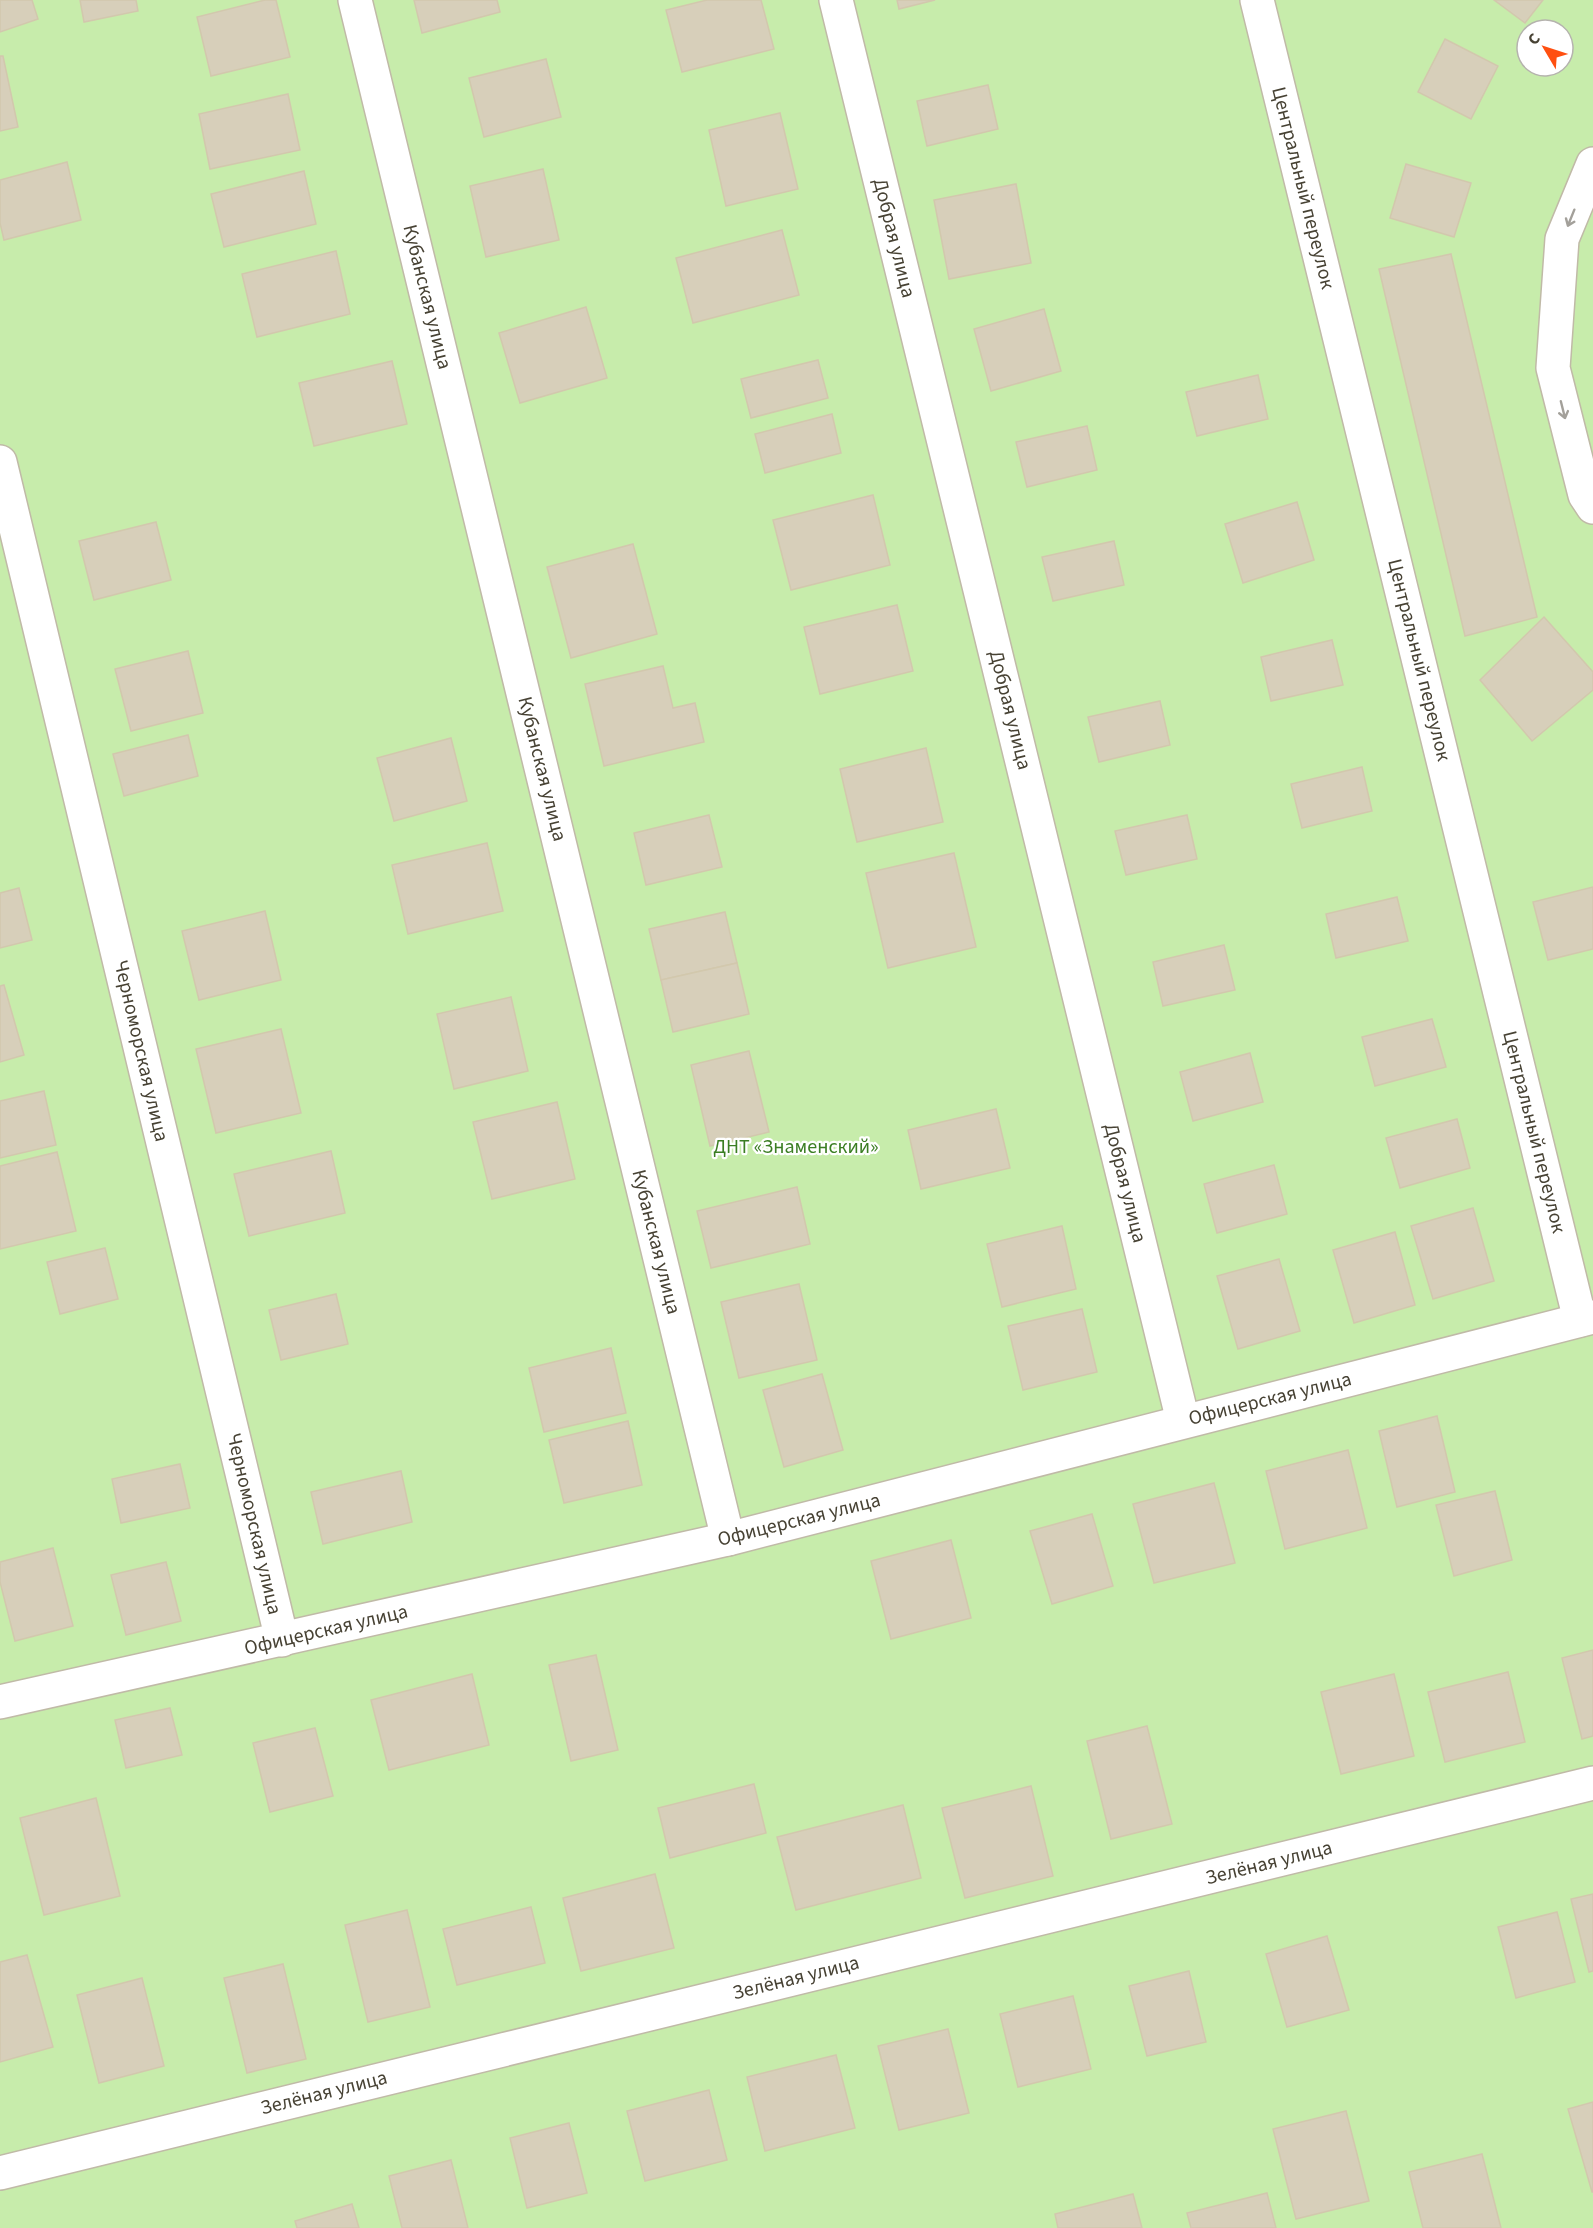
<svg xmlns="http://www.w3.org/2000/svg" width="1593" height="2228" font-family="'Source Sans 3',sans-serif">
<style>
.green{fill:#c7ecab;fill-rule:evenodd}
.building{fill:#d7cfba;stroke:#d2c8ad;stroke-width:1.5}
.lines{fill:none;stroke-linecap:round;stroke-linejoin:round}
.minor-casing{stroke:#c0baa7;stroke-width:36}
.minor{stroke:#fff;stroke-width:33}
.oneway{stroke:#a3a09a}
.labels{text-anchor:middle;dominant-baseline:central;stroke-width:4.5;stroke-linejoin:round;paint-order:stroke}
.street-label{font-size:20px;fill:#474234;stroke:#fff}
.park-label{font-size:20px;fill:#3b7e23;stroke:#fff}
</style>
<rect width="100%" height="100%" fill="#f4f1e5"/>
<path class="green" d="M0 0H1593V2228H0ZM1527 30H1563V66H1527Z"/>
<g class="building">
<polygon points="0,0 32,0 38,19 0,32"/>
<polygon points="80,0 136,0 138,11 84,22"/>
<polygon points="265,0 276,0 290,57 211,76 197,17"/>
<polygon points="414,0 497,0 500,12 422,33"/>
<polygon points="707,0 761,0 774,49 682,72 666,10"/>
<polygon points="897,0 935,0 899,9"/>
<polygon points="1494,0 1543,0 1525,23"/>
<polygon points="1445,39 1498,66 1471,119 1418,92"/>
<polygon points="0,56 3,56 18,127 0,131"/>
<polygon points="546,59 561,117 484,137 469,78"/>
<polygon points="988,85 998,129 927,146 917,101"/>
<polygon points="288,94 300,150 210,169 199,114"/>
<polygon points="780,113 798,189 726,206 709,130"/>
<polygon points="67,162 81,220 4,240 0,223 0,180"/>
<polygon points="1406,164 1471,183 1454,237 1390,218"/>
<polygon points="543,169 559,240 486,257 470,186"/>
<polygon points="304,171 316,224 224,247 211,194"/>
<polygon points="1016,184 1031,263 949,279 934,200"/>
<polygon points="782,230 799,295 693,323 676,258"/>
<polygon points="336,251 350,314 257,337 242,274"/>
<polygon points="1451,254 1537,617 1465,636 1379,269"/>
<polygon points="586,307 607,378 520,403 499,333"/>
<polygon points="1044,309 1061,371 991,391 974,329"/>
<polygon points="818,360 828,398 751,418 741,379"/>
<polygon points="392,361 407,424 314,446 299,383"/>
<polygon points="1258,375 1268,419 1197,436 1186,392"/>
<polygon points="832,414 841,453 765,473 755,434"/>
<polygon points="1087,426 1097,470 1027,487 1016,442"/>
<polygon points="873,495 890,565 791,590 773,520"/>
<polygon points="1297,502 1314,560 1243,583 1225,524"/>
<polygon points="156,522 171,580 94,600 79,541"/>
<polygon points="1114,541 1124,585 1053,601 1042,557"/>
<polygon points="633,544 657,634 571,658 547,567"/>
<polygon points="897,605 913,671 820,694 804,627"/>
<polygon points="1544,617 1593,672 1593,690 1532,741 1480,680"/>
<polygon points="1332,640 1343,685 1271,701 1261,657"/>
<polygon points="188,651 203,713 131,731 115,669"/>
<polygon points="663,666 673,708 695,703 704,742 604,766 585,684"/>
<polygon points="1160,701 1170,745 1099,762 1088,717"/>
<polygon points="188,735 198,776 124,796 113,754"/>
<polygon points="451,738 467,801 394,821 377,758"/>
<polygon points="926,748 943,822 857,842 840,769"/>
<polygon points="1362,767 1372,811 1302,828 1291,784"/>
<polygon points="709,815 722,867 646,885 634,833"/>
<polygon points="1187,815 1197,859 1126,875 1115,831"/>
<polygon points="487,843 503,911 408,934 392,865"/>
<polygon points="954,853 976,947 888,968 866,873"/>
<polygon points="1593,887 1593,949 1548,960 1533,902"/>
<polygon points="19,888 32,940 0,948 0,893"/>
<polygon points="1397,897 1408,941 1336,958 1326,914"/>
<polygon points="265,911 281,980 199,1000 182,931"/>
<polygon points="725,912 737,963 661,980 649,929"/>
<polygon points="1224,945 1235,990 1163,1006 1153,962"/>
<polygon points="737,963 749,1014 673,1032 661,980"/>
<polygon points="4,985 24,1055 0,1062 0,986"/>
<polygon points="511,997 528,1071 454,1089 437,1014"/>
<polygon points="1432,1019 1446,1067 1375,1086 1362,1037"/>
<polygon points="281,1029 301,1113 216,1133 196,1049"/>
<polygon points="749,1051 769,1132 710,1146 691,1065"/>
<polygon points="1250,1053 1263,1102 1193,1121 1180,1072"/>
<polygon points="44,1091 56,1145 0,1158 0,1101"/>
<polygon points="557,1102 575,1179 492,1199 473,1122"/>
<polygon points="996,1109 1010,1168 921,1189 908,1130"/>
<polygon points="1457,1119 1470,1168 1400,1188 1386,1138"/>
<polygon points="331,1151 345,1213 249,1236 234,1174"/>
<polygon points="57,1152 76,1231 0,1249 0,1166"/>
<polygon points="1274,1165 1287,1214 1217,1233 1204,1184"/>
<polygon points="797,1187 810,1244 711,1268 697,1211"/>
<polygon points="1473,1208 1494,1281 1433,1299 1411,1226"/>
<polygon points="1062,1226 1076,1289 1002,1307 987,1244"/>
<polygon points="1395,1232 1415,1305 1354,1323 1333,1250"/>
<polygon points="105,1248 118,1299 60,1314 47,1262"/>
<polygon points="1279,1259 1300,1331 1238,1349 1217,1276"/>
<polygon points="799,1284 817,1360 739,1378 721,1302"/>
<polygon points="336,1294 348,1344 281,1360 269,1310"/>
<polygon points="1082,1309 1097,1372 1023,1390 1008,1326"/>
<polygon points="611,1348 626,1413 544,1432 529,1368"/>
<polygon points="822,1374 843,1450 784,1467 763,1390"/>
<polygon points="1437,1416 1455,1492 1397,1507 1379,1431"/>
<polygon points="628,1421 642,1485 564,1503 549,1440"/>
<polygon points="1348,1450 1367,1528 1285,1549 1266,1471"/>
<polygon points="180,1464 190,1508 121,1523 112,1479"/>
<polygon points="401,1471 412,1522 323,1544 311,1492"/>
<polygon points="1214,1483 1235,1563 1154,1583 1133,1504"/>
<polygon points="1495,1491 1512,1560 1454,1576 1436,1505"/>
<polygon points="1092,1514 1113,1586 1052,1604 1030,1531"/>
<polygon points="951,1540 971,1618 891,1639 871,1561"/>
<polygon points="53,1548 73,1626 15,1641 0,1582 0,1562"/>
<polygon points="166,1562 181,1621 126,1635 111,1575"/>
<polygon points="1593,1650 1593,1736 1582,1739 1562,1658"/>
<polygon points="596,1655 618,1750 571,1761 549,1665"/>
<polygon points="1508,1672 1525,1742 1445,1762 1428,1692"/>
<polygon points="472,1674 489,1745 389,1770 371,1700"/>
<polygon points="1394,1674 1414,1756 1341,1774 1321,1692"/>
<polygon points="170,1708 182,1755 126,1768 115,1720"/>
<polygon points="1147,1726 1172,1824 1111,1839 1087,1741"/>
<polygon points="315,1728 333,1796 270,1812 253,1743"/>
<polygon points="754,1784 766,1833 670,1858 658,1808"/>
<polygon points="1031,1786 1053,1876 965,1898 942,1808"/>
<polygon points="96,1798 120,1896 44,1915 20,1818"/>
<polygon points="903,1805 921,1878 796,1910 777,1837"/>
<polygon points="655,1874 674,1948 581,1971 563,1898"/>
<polygon points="1593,1894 1593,1971 1589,1972 1571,1899"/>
<polygon points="531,1907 545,1963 457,1985 443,1929"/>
<polygon points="407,1910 430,2007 368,2022 345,1925"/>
<polygon points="1557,1912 1575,1982 1516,1998 1498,1927"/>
<polygon points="1327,1936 1349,2010 1287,2027 1266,1954"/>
<polygon points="27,1955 53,2047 0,2062 0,1962"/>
<polygon points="283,1964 306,2059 247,2073 224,1978"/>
<polygon points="1189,1971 1206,2042 1147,2056 1129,1986"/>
<polygon points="142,1978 164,2066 99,2083 77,1995"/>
<polygon points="1073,1996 1091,2069 1018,2087 1000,2014"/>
<polygon points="948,2029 969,2113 899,2130 878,2046"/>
<polygon points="836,2055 855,2128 765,2151 747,2077"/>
<polygon points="709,2090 727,2160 645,2181 627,2111"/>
<polygon points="1593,2102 1593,2192 1592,2192 1568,2109"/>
<polygon points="1346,2111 1369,2201 1296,2219 1273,2129"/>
<polygon points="569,2123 587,2193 527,2208 510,2138"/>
<polygon points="1482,2154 1501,2228 1423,2228 1409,2172"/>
<polygon points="451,2160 468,2228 402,2228 389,2176"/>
<polygon points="1267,2193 1276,2228 1191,2228 1187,2213"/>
<polygon points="1133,2194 1142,2228 1058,2228 1055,2214"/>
<polygon points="352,2204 359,2228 297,2228 295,2221"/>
</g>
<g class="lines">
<defs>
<g id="minor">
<polyline points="355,0 728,1539"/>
<polyline points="836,0 1183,1421"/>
<polyline points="1257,0 1580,1320"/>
<polyline points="1593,164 1562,239 1553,368 1585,495 1593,507"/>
<polyline points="0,462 282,1640"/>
<polyline points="0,1702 728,1539 1593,1317"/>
<polyline points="0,2173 1593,1783"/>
</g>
</defs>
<use href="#minor" class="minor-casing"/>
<use href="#minor" class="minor"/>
</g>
<defs><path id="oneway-shaft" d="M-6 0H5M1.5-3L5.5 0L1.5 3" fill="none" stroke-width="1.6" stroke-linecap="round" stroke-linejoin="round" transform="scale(1.5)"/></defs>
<g class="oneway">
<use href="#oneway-shaft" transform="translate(1571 218) rotate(112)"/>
<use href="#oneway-shaft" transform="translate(1563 410) rotate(76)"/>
</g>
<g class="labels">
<g class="street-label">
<text transform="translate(1303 188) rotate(76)">Центральный переулок</text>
<text transform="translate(894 238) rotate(76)">Добрая улица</text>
<text transform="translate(427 297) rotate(76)">Кубанская улица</text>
<text transform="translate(1419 660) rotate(76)">Центральный переулок</text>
<text transform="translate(1010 710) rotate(76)">Добрая улица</text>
<text transform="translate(542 769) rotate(76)">Кубанская улица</text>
<text transform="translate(141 1051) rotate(77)">Черноморская улица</text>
<text transform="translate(1534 1132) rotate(76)">Центральный переулок</text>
<text transform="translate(1125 1183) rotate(76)">Добрая улица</text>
<text transform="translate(656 1242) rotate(76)">Кубанская улица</text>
<text transform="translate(1270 1399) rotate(-14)">Офицерская улица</text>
<text transform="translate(799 1520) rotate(-14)">Офицерская улица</text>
<text transform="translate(254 1524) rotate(77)">Черноморская улица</text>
<text transform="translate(326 1630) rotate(-13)">Офицерская улица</text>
<text transform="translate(1269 1863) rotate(-14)">Зелёная улица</text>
<text transform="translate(796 1978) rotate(-14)">Зелёная улица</text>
<text transform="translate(324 2093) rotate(-14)">Зелёная улица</text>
</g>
<g class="park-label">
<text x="796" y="1147">ДНТ «Знаменский»</text>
</g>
</g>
<g transform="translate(1545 48) rotate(309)"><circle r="28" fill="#ffffff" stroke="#b5b3ae" stroke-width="1.5"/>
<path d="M0-4.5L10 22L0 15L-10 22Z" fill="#ff5011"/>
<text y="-9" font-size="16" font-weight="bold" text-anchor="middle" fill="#474234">С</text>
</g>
</svg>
